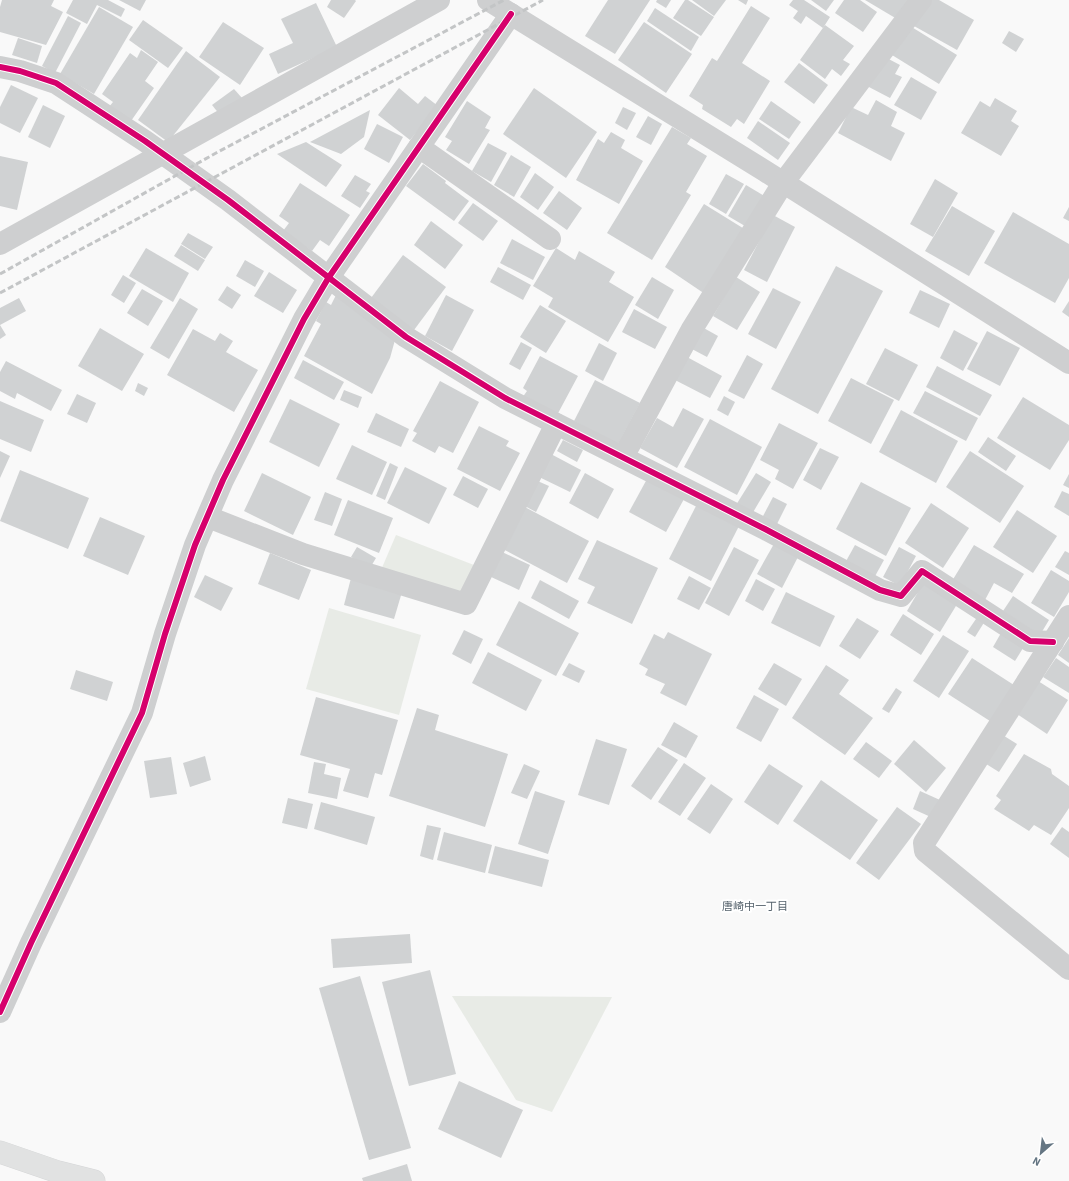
<svg xmlns="http://www.w3.org/2000/svg" width="1069" height="1181" font-family="'Source Sans 3','Noto Sans JP',sans-serif">
<style>
.green{fill:#e8ebe6}
.building{fill:#d0d2d3}
.lines{fill:none;stroke-linecap:round;stroke-linejoin:round}
.major-casing{stroke:#d5d6d7;stroke-width:23}
.minor{stroke:#cecfd0;stroke-width:22}
.major{stroke:#e1e2e2;stroke-width:22}
.rail{stroke:#c3c5c6;stroke-width:3;stroke-dasharray:6 3;stroke-linecap:butt}
.cycleway-casing{stroke:#fff;stroke-width:8}
.cycleway{stroke:#d6006c;stroke-width:6}
.labels{text-anchor:middle;dominant-baseline:central;stroke-width:4;stroke-linejoin:round;paint-order:stroke}
.neighbourhood-label{font-size:11px;fill:#57646e;stroke:#fff}
</style>
<rect width="100%" height="100%" fill="#f9f9f9"/>
<g class="green">
<polygon points="396,535 474,565 460,596 381,570"/>
<polygon points="329,608 421,635 399,715 306,689"/>
<polygon points="452,996 612,997 552,1112 516,1100"/>
</g>
<g class="building">
<polygon points="2,0 54,0 51,6 63,12 46,45 0,32 0,7"/>
<polygon points="73,0 108,0 125,9 121,17 97,5 87,24 66,13"/>
<polygon points="119,0 146,0 140,11"/>
<polygon points="331,0 355,0 356,1 344,18 327,7"/>
<polygon points="608,0 650,0 615,54 585,36"/>
<polygon points="657,0 671,0 666,8 656,2"/>
<polygon points="685,0 688,0 714,17 701,36 673,18"/>
<polygon points="692,0 726,0 714,16"/>
<polygon points="738,0 748,0 746,5"/>
<polygon points="793,0 804,0 830,17 823,28 806,16 801,24 793,18 798,11 789,5"/>
<polygon points="811,0 834,0 826,11"/>
<polygon points="844,0 860,0 877,12 863,32 835,13"/>
<polygon points="865,0 908,0 897,19"/>
<polygon points="929,0 939,0 974,20 957,50 914,26"/>
<polygon points="316,3 337,47 278,74 269,54 293,43 281,19"/>
<polygon points="751,6 770,18 742,63 770,81 744,124 737,119 731,127 702,109 703,105 689,96 712,58 717,61"/>
<polygon points="99,7 133,27 94,94 60,74"/>
<polygon points="655,8 699,37 691,51 647,21"/>
<polygon points="68,16 81,23 55,73 42,66"/>
<polygon points="143,20 183,48 168,68 129,40"/>
<polygon points="223,22 264,48 240,85 199,57"/>
<polygon points="644,22 692,54 666,93 618,60"/>
<polygon points="825,25 854,46 843,60 850,64 841,76 832,69 825,79 800,60"/>
<polygon points="910,26 957,55 939,84 892,55"/>
<polygon points="1009,31 1024,39 1016,52 1002,43"/>
<polygon points="18,38 42,46 37,63 12,55"/>
<polygon points="141,50 158,62 145,81 154,88 131,121 109,107 113,102 102,94 130,53 137,58"/>
<polygon points="186,51 220,77 168,142 138,120"/>
<polygon points="883,56 900,65 895,74 902,77 890,98 867,86"/>
<polygon points="799,63 828,85 814,104 784,82"/>
<polygon points="911,77 937,92 921,120 894,105"/>
<polygon points="11,85 38,98 20,133 0,123 0,107"/>
<polygon points="399,88 418,104 425,96 438,106 410,140 378,115"/>
<polygon points="534,88 597,132 566,178 503,134"/>
<polygon points="234,89 242,98 220,115 212,105"/>
<polygon points="995,98 1017,111 1011,121 1019,126 1001,156 961,133 980,101 990,107"/>
<polygon points="876,100 897,112 891,126 905,133 891,161 838,133 851,107 868,115"/>
<polygon points="467,101 491,117 485,128 490,130 469,164 446,150 452,141 445,137"/>
<polygon points="771,101 801,122 789,139 759,119"/>
<polygon points="43,105 65,116 50,148 28,137"/>
<polygon points="623,107 636,113 627,130 615,123"/>
<polygon points="370,110 364,137 341,154 310,142"/>
<polygon points="648,116 662,124 651,145 636,137"/>
<polygon points="758,121 790,143 778,160 747,138"/>
<polygon points="377,124 403,137 389,163 364,149"/>
<polygon points="672,127 691,138 687,144 707,156 686,192 691,195 652,260 607,233"/>
<polygon points="611,132 625,140 621,148 643,161 619,204 576,180 598,139 604,143"/>
<polygon points="306,142 342,165 326,187 277,154"/>
<polygon points="488,143 507,153 491,182 472,171"/>
<polygon points="511,155 531,167 514,197 494,185"/>
<polygon points="0,156 28,162 17,210 0,206"/>
<polygon points="423,164 446,181 445,183 469,201 454,221 406,186"/>
<polygon points="535,173 554,187 538,210 520,197"/>
<polygon points="726,174 744,184 726,214 709,204"/>
<polygon points="355,175 371,184 366,191 370,193 360,208 341,196"/>
<polygon points="935,179 958,193 933,237 910,224"/>
<polygon points="300,183 350,215 329,246 320,240 312,251 283,231 289,223 279,216"/>
<polygon points="746,185 768,198 750,229 728,216"/>
<polygon points="559,191 582,208 567,230 543,213"/>
<polygon points="473,203 498,221 483,241 458,223"/>
<polygon points="704,204 746,230 705,294 665,267"/>
<polygon points="952,206 995,231 969,276 925,251"/>
<polygon points="1069,207 1069,221 1063,218"/>
<polygon points="1013,212 1069,244 1069,278 1055,303 984,263"/>
<polygon points="773,215 795,227 767,282 744,270"/>
<polygon points="431,221 463,245 445,269 414,245"/>
<polygon points="188,233 213,247 205,259 181,244"/>
<polygon points="512,239 545,257 533,280 500,263"/>
<polygon points="181,245 205,260 198,271 174,256"/>
<polygon points="146,248 189,273 173,302 129,276"/>
<polygon points="556,248 575,260 579,251 615,272 609,282 634,297 608,342 548,307 553,298 533,286"/>
<polygon points="403,255 446,287 414,330 371,298"/>
<polygon points="245,260 264,271 255,287 236,276"/>
<polygon points="836,266 883,291 818,414 771,389"/>
<polygon points="498,267 531,285 523,300 490,282"/>
<polygon points="269,272 297,290 283,313 254,296"/>
<polygon points="123,275 136,283 124,303 111,295"/>
<polygon points="652,277 674,290 658,319 635,305"/>
<polygon points="736,277 760,292 737,330 713,316"/>
<polygon points="227,286 241,295 232,309 218,300"/>
<polygon points="773,288 801,302 776,349 748,334"/>
<polygon points="142,289 163,301 148,326 127,313"/>
<polygon points="920,290 950,304 939,328 909,313"/>
<polygon points="336,295 395,340 390,358 372,394 304,356 321,324 316,321 326,302 331,305"/>
<polygon points="446,295 474,310 452,351 425,336"/>
<polygon points="19,298 26,311 0,325 6,335 0,339 0,308"/>
<polygon points="180,298 198,309 169,359 150,348"/>
<polygon points="1069,301 1069,317 1062,312"/>
<polygon points="540,305 566,321 546,353 520,337"/>
<polygon points="634,309 667,327 655,349 622,332"/>
<polygon points="702,327 718,336 707,357 690,348"/>
<polygon points="100,328 144,354 122,391 78,366"/>
<polygon points="193,329 215,341 220,333 233,341 226,352 258,370 234,412 167,375"/>
<polygon points="954,330 978,343 963,371 940,358"/>
<polygon points="987,331 1020,348 1000,386 967,369"/>
<polygon points="521,342 532,348 520,370 509,364"/>
<polygon points="599,343 617,353 603,381 585,371"/>
<polygon points="885,348 918,365 899,401 866,384"/>
<polygon points="747,355 763,364 744,399 728,391"/>
<polygon points="540,356 578,376 556,417 522,398 527,391 523,388"/>
<polygon points="687,357 722,376 710,398 675,380"/>
<polygon points="303,360 344,382 334,400 294,378"/>
<polygon points="6,361 62,390 51,411 17,393 15,399 0,391 0,372"/>
<polygon points="937,366 992,395 980,416 926,387"/>
<polygon points="851,378 894,400 871,444 828,421"/>
<polygon points="595,380 640,403 618,444 574,421"/>
<polygon points="440,381 479,402 453,453 439,446 435,453 412,441 417,433 413,431"/>
<polygon points="138,383 148,388 144,396 135,391"/>
<polygon points="344,390 362,397 358,408 340,400"/>
<polygon points="925,391 978,418 966,441 913,413"/>
<polygon points="77,394 96,403 87,423 67,414"/>
<polygon points="724,396 735,402 728,416 717,410"/>
<polygon points="1023,397 1069,425 1069,440 1050,470 997,438"/>
<polygon points="290,399 340,424 319,467 269,442"/>
<polygon points="0,401 44,420 31,452 0,439"/>
<polygon points="683,408 704,419 677,468 640,448 657,418 673,427"/>
<polygon points="901,410 958,441 936,483 879,452"/>
<polygon points="376,413 409,429 401,447 367,432"/>
<polygon points="710,419 762,447 737,495 684,467"/>
<polygon points="779,423 818,443 793,489 775,479 779,470 760,460"/>
<polygon points="479,426 509,441 506,446 520,453 500,491 457,469"/>
<polygon points="988,437 1016,456 1006,471 978,452"/>
<polygon points="563,440 583,450 577,462 557,451"/>
<polygon points="352,445 387,462 372,495 336,479"/>
<polygon points="820,448 839,457 821,490 803,480"/>
<polygon points="0,451 10,456 0,478"/>
<polygon points="970,451 1024,486 1000,523 946,487"/>
<polygon points="549,453 581,470 570,492 537,476"/>
<polygon points="390,463 398,467 385,500 376,496"/>
<polygon points="405,467 447,488 429,524 387,503"/>
<polygon points="20,470 89,498 68,549 0,521"/>
<polygon points="262,473 311,497 293,535 244,511"/>
<polygon points="585,473 614,489 598,519 569,503"/>
<polygon points="756,473 771,482 752,514 736,505"/>
<polygon points="1069,474 1069,488 1063,485"/>
<polygon points="463,476 488,489 478,508 453,495"/>
<polygon points="533,479 549,486 536,512 521,504"/>
<polygon points="647,479 684,499 666,532 629,512"/>
<polygon points="861,482 911,508 886,556 836,529"/>
<polygon points="1062,491 1069,494 1069,516 1054,507"/>
<polygon points="325,492 342,499 332,526 314,520"/>
<polygon points="773,497 787,504 776,526 762,518"/>
<polygon points="348,500 393,518 379,553 334,535"/>
<polygon points="931,503 969,528 943,568 905,543"/>
<polygon points="697,504 739,526 711,581 669,559"/>
<polygon points="521,505 589,541 567,583 499,547"/>
<polygon points="1017,510 1057,536 1033,573 993,547"/>
<polygon points="100,517 145,536 128,575 83,556"/>
<polygon points="597,540 658,568 632,624 587,603 595,587 578,579"/>
<polygon points="775,542 799,555 782,588 757,574"/>
<polygon points="855,545 884,560 874,578 845,563"/>
<polygon points="974,545 1024,574 1012,593 994,583 985,600 952,581"/>
<polygon points="357,547 376,558 370,568 351,557"/>
<polygon points="734,547 759,560 729,616 705,603"/>
<polygon points="899,547 916,556 900,586 883,577"/>
<polygon points="500,551 530,565 519,590 489,576"/>
<polygon points="1065,551 1069,553 1069,575 1055,567"/>
<polygon points="270,553 311,570 299,600 258,584"/>
<polygon points="1051,570 1069,581 1069,592 1054,617 1031,603"/>
<polygon points="205,575 233,588 221,611 194,597"/>
<polygon points="689,576 711,588 699,610 677,599"/>
<polygon points="351,578 402,592 394,619 344,605"/>
<polygon points="756,579 775,589 763,611 745,601"/>
<polygon points="540,580 579,601 569,619 531,598"/>
<polygon points="925,580 959,601 940,632 907,611"/>
<polygon points="786,592 835,616 820,647 771,623"/>
<polygon points="1013,596 1049,620 1040,635 1003,611"/>
<polygon points="519,601 579,633 556,676 496,645"/>
<polygon points="903,614 934,634 921,655 890,635"/>
<polygon points="978,616 985,621 975,637 967,632"/>
<polygon points="857,618 879,631 860,659 839,646"/>
<polygon points="464,630 483,639 471,664 452,654"/>
<polygon points="668,632 712,654 686,706 660,693 665,684 645,675 648,669 639,664 654,634 664,639"/>
<polygon points="1001,633 1023,648 1015,661 993,647"/>
<polygon points="943,635 969,651 939,698 913,681"/>
<polygon points="1069,638 1069,663 1058,655"/>
<polygon points="488,652 542,680 526,711 472,683"/>
<polygon points="972,658 1017,687 993,723 948,694"/>
<polygon points="1056,658 1069,667 1069,693 1043,677"/>
<polygon points="569,663 585,671 579,683 562,675"/>
<polygon points="774,663 802,679 786,706 758,689"/>
<polygon points="826,665 849,680 839,694 873,718 845,755 792,718"/>
<polygon points="76,670 113,682 107,701 70,689"/>
<polygon points="1038,681 1068,700 1047,734 1017,714"/>
<polygon points="896,688 902,692 889,713 882,709"/>
<polygon points="754,695 779,709 761,742 736,728"/>
<polygon points="316,697 398,720 382,775 375,773 368,798 343,791 350,769 300,755"/>
<polygon points="417,708 439,715 435,730 508,754 485,827 389,796"/>
<polygon points="674,722 698,736 686,758 661,745"/>
<polygon points="1001,734 1017,744 999,772 983,762"/>
<polygon points="596,739 627,749 609,805 578,795"/>
<polygon points="914,740 946,768 926,792 894,764"/>
<polygon points="866,742 892,761 879,778 853,759"/>
<polygon points="658,747 678,760 651,800 631,786"/>
<polygon points="1024,754 1051,769 1052,774 1069,786 1069,808 1051,835 1034,825 1029,831 994,809 1001,800 996,796"/>
<polygon points="205,756 211,780 190,787 183,763"/>
<polygon points="171,757 177,794 150,798 144,761"/>
<polygon points="314,762 326,764 324,774 341,778 337,799 308,793"/>
<polygon points="684,763 706,778 680,816 658,802"/>
<polygon points="524,764 540,771 527,799 511,793"/>
<polygon points="769,764 803,786 778,825 744,802"/>
<polygon points="821,780 878,820 850,860 793,821"/>
<polygon points="711,784 733,799 710,834 687,819"/>
<polygon points="535,791 565,801 548,854 518,844"/>
<polygon points="920,791 940,800 933,818 913,809"/>
<polygon points="288,798 313,804 307,829 282,823"/>
<polygon points="321,802 375,817 367,845 314,829"/>
<polygon points="897,807 921,824 879,880 856,863"/>
<polygon points="427,825 441,828 433,860 420,856"/>
<polygon points="1062,827 1069,832 1069,858 1050,844"/>
<polygon points="444,832 492,845 485,873 437,860"/>
<polygon points="495,846 549,860 542,887 488,873"/>
<polygon points="410,934 412,963 333,968 331,939"/>
<polygon points="430,970 456,1074 409,1086 382,982"/>
<polygon points="360,976 411,1148 369,1160 319,988"/>
<polygon points="459,1081 523,1110 501,1158 438,1129"/>
<polygon points="407,1164 412,1181 363,1181 362,1178"/>
</g>
<g class="lines">
<defs>
<polyline id="major" points="0,1152 58,1172 94,1181"/>
</defs>
<use href="#major" class="major-casing"/>
<g class="minor">
<polyline points="488,0 765,171 1069,363"/>
<polyline points="0,67 20,71 56,83 145,141 228,200 406,337 505,398 765,529 880,590 901,596 922,571 1030,641 1053,642"/>
<polyline points="419,147 550,239"/>
<polyline points="0,244 439,0"/>
<polyline points="623,457 692,329 783,183 921,0"/>
<polyline points="208,517 303,554 466,604 556,424"/>
<polyline points="1069,616 924,843 925,851 1069,969"/>
<polyline points="0,1012 31,943 142,713 165,634 195,545 223,480 304,319 329,277 511,14"/>
</g>
<use href="#major" class="major"/>
<g class="rail">
<polyline points="0,274 216,153 504,0"/>
<polyline points="0,293 543,0"/>
</g>
<defs>
<g id="cycleway">
<polyline points="0,67 20,71 56,83 145,141 228,200 406,337 505,398 765,529 880,590 901,596 922,571 1030,641 1053,642"/>
<polyline points="0,1012 31,943 142,713 165,634 195,545 223,480 304,319 329,277 511,14"/>
</g>
</defs>
<use href="#cycleway" class="cycleway-casing"/>
<use href="#cycleway" class="cycleway"/>
</g>
<g class="labels">
<g class="neighbourhood-label">
<text x="755" y="906">唐崎中一丁目</text>
</g>
</g>
<g transform="translate(1041 1153) rotate(208)" stroke="#ffffff" stroke-width="3" paint-order="stroke">
<path d="M0-3L7 15L0 10L-7 15Z" fill="#657683"/>
<text y="-6" font-size="11" font-weight="bold" text-anchor="middle" fill="#657683">N</text>
</g>
</svg>
